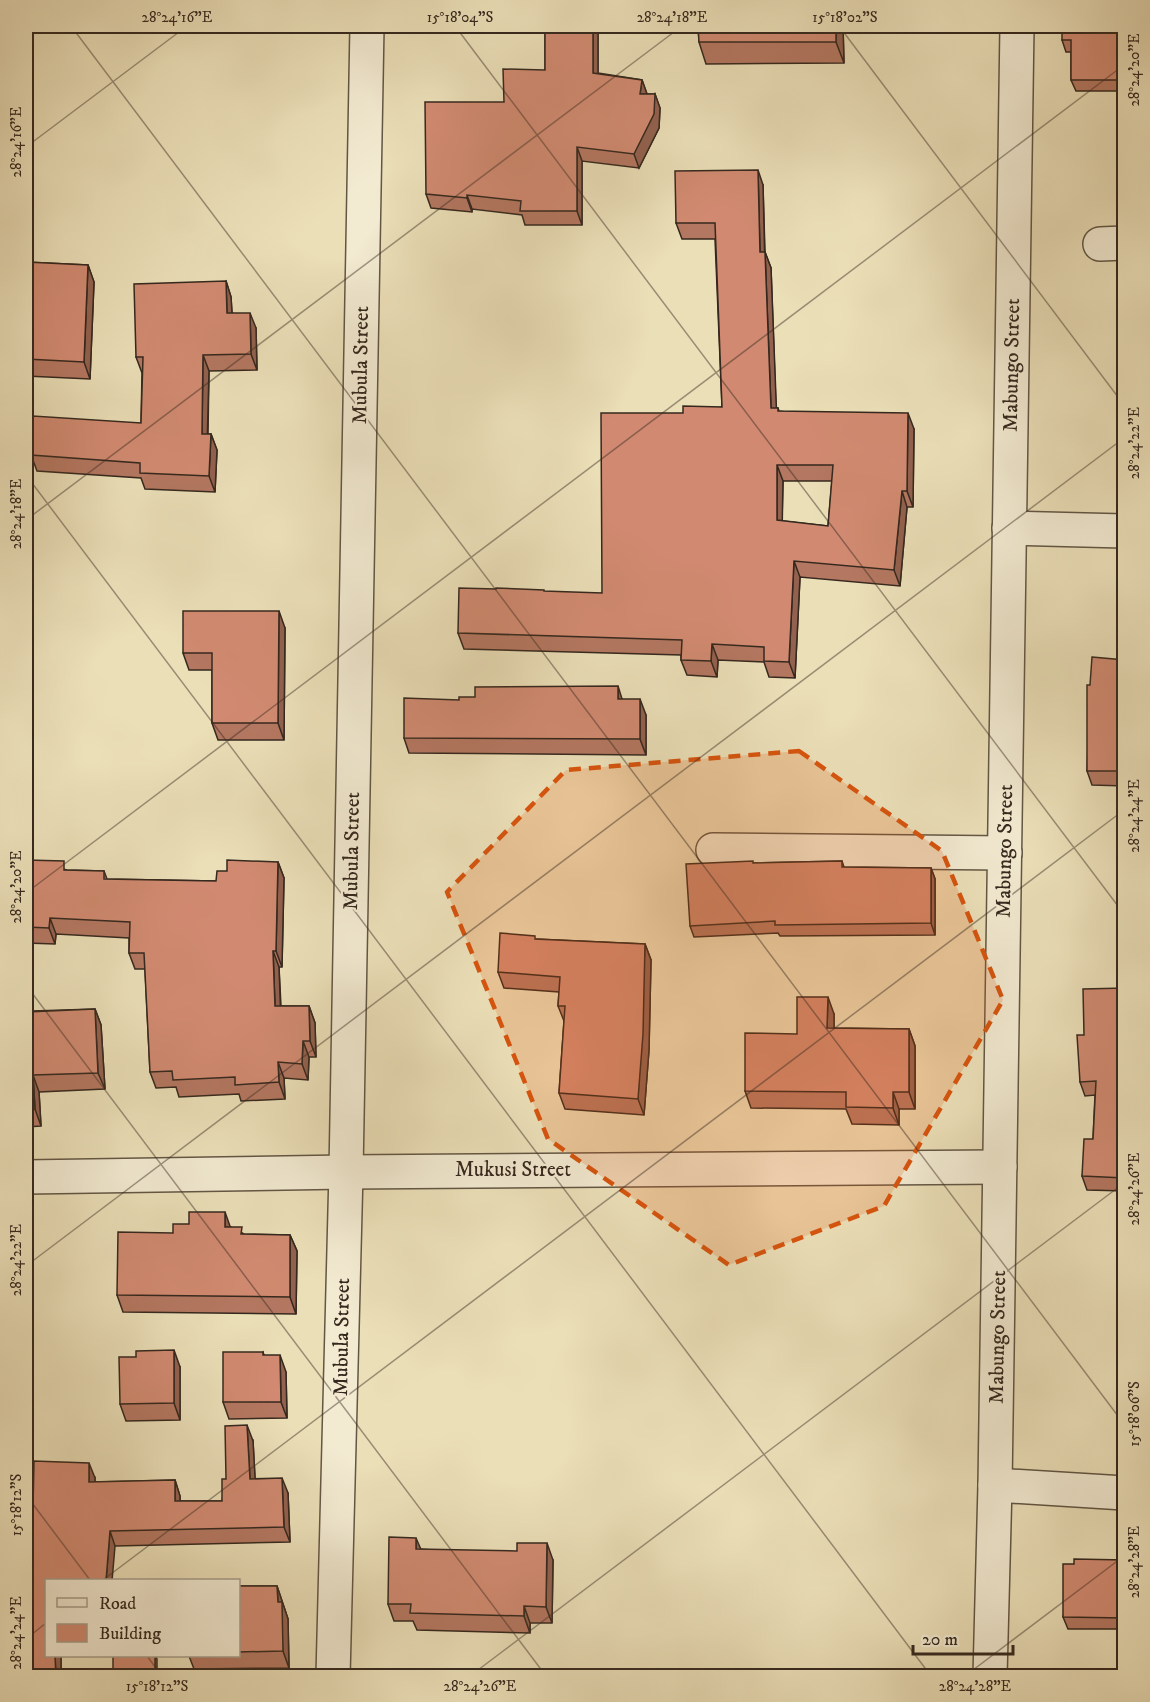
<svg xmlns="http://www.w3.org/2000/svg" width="1150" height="1702" font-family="'IM FELL DW Pica',serif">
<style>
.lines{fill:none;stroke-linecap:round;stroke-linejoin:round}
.minor-casing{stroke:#625644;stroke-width:36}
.minor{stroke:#f2ead1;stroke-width:33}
.wall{fill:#b47761;stroke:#35281e;stroke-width:1.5;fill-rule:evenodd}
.shaded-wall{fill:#92614f;stroke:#35281e;stroke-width:1.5}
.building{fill:#d18a71;stroke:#35281e;stroke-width:1.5;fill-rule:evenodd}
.marked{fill:#d6540e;fill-opacity:0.2;stroke:#d6540e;stroke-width:4.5;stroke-dasharray:12 8;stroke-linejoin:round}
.ticks{fill:none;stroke:#35281e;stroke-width:1.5;stroke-opacity:0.45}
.labels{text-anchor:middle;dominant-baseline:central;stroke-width:4.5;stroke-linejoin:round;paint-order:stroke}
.street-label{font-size:21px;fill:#35281e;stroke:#f2ead1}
.neatline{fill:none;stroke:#35281e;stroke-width:2}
.ticks-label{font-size:15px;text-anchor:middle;fill:#35281e}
</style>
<rect width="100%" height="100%" fill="#ebdfb8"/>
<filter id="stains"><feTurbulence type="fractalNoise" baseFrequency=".00333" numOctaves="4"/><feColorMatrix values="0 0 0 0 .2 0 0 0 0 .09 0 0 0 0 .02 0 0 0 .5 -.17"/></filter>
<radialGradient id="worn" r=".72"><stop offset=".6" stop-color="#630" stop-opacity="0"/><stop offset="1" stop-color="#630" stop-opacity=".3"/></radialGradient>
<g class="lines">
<defs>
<g id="minor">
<polyline points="1100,244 1124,243"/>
<polyline points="1009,528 1124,531"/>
<polyline points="713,850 1005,853"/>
<polyline points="26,1177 346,1172 1000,1167"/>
<polyline points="995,1485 1124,1493"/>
<polyline points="333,1676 346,1172 367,26"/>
<polyline points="990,1676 995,1485 1017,26"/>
</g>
</defs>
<use href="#minor" class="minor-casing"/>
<use href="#minor" class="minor"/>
</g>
<g class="wall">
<polygon points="545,26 598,26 598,73 642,80 647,94 655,94 660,108 659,128 639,168 582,161 582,225 525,225 522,215 472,209 472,212 431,208 426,194 504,102 545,70"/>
<polygon points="698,26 843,26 844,63 706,64 699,42"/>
<polygon points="1094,27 1125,27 1125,91 1076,91 1071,80 1071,52 1066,52 1062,40"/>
<path d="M763 185 765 252 771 268 776 408H778L779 411 914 429 913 507H907L900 586 800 577 795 678 769 677 764 662 718 660 717 677 687 675 681 660V655L464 649 458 633 602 593 683 413 722 407 715 239H682L676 223ZM783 481H832L828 526 782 521Z"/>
<polygon points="26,262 88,265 94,282 90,379 26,376"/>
<polygon points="226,281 231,297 232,313 256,328 257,370 209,371 208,434 211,434 217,450 215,492 145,489 141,478 37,471 31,455 141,423 142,373 136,357"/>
<polygon points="285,628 284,740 218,740 212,723 212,670 189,670 183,653"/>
<polygon points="1125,660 1125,786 1092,785 1087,771 1090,685"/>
<polygon points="622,699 646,715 646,755 409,753 404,738 459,700"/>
<polygon points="26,860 67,870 104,871 107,879 216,881 227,871 278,862 284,878 282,967 279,967 281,1006 309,1006 315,1023 316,1057 309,1057 308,1080 284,1078 285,1099 241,1101 239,1094 179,1097 176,1087 156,1088 150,1072 145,969 135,969 129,953 129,938 56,934 55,944 26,943"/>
<polygon points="842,861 844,867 931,868 935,879 935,935 780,936 778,933 694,937 690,926 753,863"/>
<polygon points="536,939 645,944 651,960 649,1050 644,1115 565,1109 559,1093 564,1021 558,1006 559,992 504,988 498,972"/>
<polygon points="1125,988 1125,1191 1087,1190 1082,1176 1093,1139 1095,1095 1085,1096 1080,1082 1084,1035"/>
<polygon points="26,995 32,1011 95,1009 101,1025 105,1089 39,1092 41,1126 26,1127"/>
<polygon points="834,1014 834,1028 909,1029 915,1046 915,1109 899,1109 899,1125 852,1124 846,1109 751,1108 745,1091 797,1034"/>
<polygon points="231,1227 244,1234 290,1235 297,1251 296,1314 123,1312 117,1295 173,1233"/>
<polygon points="263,1352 264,1355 286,1372 287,1418 229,1419 223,1402"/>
<polygon points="180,1367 180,1420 126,1421 120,1404"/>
<polygon points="253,1441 255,1479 288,1493 290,1542 115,1546 46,1581 61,1656 61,1677 26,1677 32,1554 95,1478 95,1482 175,1480 180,1496 180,1501 222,1501 226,1479"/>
<polygon points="421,1549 553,1560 552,1623 530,1623 530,1633 417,1630 413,1621 394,1621 388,1604"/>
<polygon points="1125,1560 1125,1629 1068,1629 1063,1617 1074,1564"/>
<polygon points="238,1586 277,1586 288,1619 289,1668 194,1669 189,1656 238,1656"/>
</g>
<g class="shaded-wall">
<polygon points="593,26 598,26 598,87 593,73"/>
<polygon points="836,26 843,26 844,63 836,42"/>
<polygon points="642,80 647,94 640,94"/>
<polygon points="655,94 660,108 659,128 639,168 634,154"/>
<polygon points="577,147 582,161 582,225 577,211"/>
<polygon points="758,170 763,185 765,268 760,252"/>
<polygon points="467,195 472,209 472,212 467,198"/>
<polygon points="765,252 771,268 777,424 771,408"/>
<polygon points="88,265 94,282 90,379 84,362"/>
<polygon points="226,281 231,297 233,329 227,313"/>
<polygon points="250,313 256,328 257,370 251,354"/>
<polygon points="203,355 209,371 207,449 202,434"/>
<polygon points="908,413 914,429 913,507 907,491"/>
<polygon points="211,434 217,450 215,492 209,476"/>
<polygon points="777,465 783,481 782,536 777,520"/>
<polygon points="902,491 907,507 900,586 894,570"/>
<polygon points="794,561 800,577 795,678 789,662"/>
<polygon points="279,611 285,628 284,740 278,723"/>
<polygon points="712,644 718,660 717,677 711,661"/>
<polygon points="618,686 623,702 618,699"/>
<polygon points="640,699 646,715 646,755 640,739"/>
<polygon points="278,862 284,878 282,967 276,951"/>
<polygon points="931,868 935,879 935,935 931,923"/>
<polygon points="50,918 56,934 55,944 49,928"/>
<polygon points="645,944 651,960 649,1050 644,1115 638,1099"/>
<polygon points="273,951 279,967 281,1023 275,1006"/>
<polygon points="26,995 32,1012 27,1012"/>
<polygon points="828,997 834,1014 834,1045 827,1028"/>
<polygon points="309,1006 315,1023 316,1057 310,1041"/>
<polygon points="95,1009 101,1025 105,1089 98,1073"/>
<polygon points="909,1029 915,1046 915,1109 909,1092"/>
<polygon points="303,1041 309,1057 308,1080 302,1064"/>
<polygon points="278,1062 284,1078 285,1099 279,1082"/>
<polygon points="33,1075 39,1092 41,1126 35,1109"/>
<polygon points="893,1092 899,1109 899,1125 893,1108"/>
<polygon points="225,1212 231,1229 225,1227"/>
<polygon points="290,1235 297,1251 296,1314 290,1297"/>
<polygon points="174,1350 180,1367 180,1420 174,1403"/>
<polygon points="280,1355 286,1372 287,1418 281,1402"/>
<polygon points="247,1425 253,1441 256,1494 250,1479"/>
<polygon points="89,1463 95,1478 94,1498 89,1482"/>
<polygon points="282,1478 288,1493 290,1542 284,1527"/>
<polygon points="175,1480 180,1496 180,1516 175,1501"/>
<polygon points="110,1531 115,1546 112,1581 106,1581"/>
<polygon points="416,1538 423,1554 416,1549"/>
<polygon points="547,1543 553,1560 552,1623 546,1607"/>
<polygon points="277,1586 288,1619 289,1668 283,1651 278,1602"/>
<polygon points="524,1606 530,1623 530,1633 524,1616"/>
<polygon points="55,1656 61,1656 61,1677 56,1677"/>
<polygon points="155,1656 156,1656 157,1659 157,1677 155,1677"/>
</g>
<g class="building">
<polygon points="545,26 593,26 593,73 642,80 640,94 655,94 654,114 634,154 577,147 577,211 520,211 521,201 467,195 467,198 426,194 425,102 504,102 503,69 545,70"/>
<polygon points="698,26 836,26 836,42 699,42"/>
<polygon points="1062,26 1090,26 1090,27 1125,27 1125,80 1071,80 1071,40 1062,40"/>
<path d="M758 170 760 252H765L771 408H778V411L908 413 907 491H902L894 570 794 561 789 662 764 661V647L712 644 711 661 681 660 682 640 458 633 459 588 496 589V588L544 590V591L602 593 601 413H683V406L722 407 715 223H676L675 171ZM777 465H833L828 526 777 520Z"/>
<polygon points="26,262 88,265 84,362 26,359"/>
<polygon points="226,281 227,313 250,313 251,354 203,355 202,434 211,434 209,476 140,473 140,463 31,455 33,416 141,423 143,357 136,357 134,284"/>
<polygon points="183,611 279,611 278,723 212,723 212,653 183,653"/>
<polygon points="1092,657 1125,660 1125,771 1087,771 1087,685 1090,685"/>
<polygon points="618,686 618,699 640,699 640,739 404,738 404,698 459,700 459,697 475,697 475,687"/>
<polygon points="26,860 64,861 64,870 104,871 104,879 216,881 217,871 227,871 227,860 278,862 276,951 273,951 275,1006 309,1006 310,1041 303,1041 302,1064 278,1062 279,1082 235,1085 235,1077 173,1080 172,1071 150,1072 144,953 129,953 130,922 50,918 49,928 26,927"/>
<polygon points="753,861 753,863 842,861 842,867 931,868 931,923 775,925 775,921 690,926 686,864"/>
<polygon points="500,933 535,936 535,939 645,944 643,1034 638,1099 559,1093 565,1006 558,1006 560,977 498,972"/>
<polygon points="1125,988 1125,1178 1082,1176 1084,1139 1093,1139 1096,1081 1080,1082 1077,1035 1084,1035 1083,989"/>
<polygon points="26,995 27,1012 95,1009 98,1073 33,1075 35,1109 26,1110"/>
<polygon points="797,997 828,997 827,1028 909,1029 909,1092 893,1092 893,1108 846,1107 846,1092 745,1091 745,1033 797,1034"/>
<polygon points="189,1212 225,1212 225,1227 242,1227 241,1234 290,1235 290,1297 117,1295 118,1232 173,1233 173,1224 189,1224"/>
<polygon points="174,1350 174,1403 120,1404 119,1357 136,1357 136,1351"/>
<polygon points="223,1352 263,1352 263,1355 280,1355 281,1402 223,1402"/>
<polygon points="247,1425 250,1479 282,1478 284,1527 110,1531 106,1581 46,1581 46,1656 55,1656 56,1677 26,1677 26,1554 32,1554 34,1461 89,1463 89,1482 175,1480 175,1501 222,1501 222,1479 226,1479 225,1426"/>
<polygon points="389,1537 416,1538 416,1549 517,1551 517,1543 547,1543 546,1607 524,1606 524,1616 410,1613 411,1604 388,1604"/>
<polygon points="1074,1559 1125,1560 1125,1618 1063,1617 1063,1564 1074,1564"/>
<polygon points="238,1586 277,1586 278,1602 282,1602 283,1651 238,1652"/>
<polygon points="113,1656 155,1656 155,1677 113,1676"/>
</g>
<path class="marked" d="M799 751 942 851 1003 1000 884 1206 729 1265 548 1139 447 892 566 770Z"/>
<path class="ticks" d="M71 26 1124 1424M455 26 1124 914M839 26 1124 405M26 147 187 26M26 475 931 1676M26 520 682 26M26 893 1124 65M26 985 546 1676M26 1266 1124 438M26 1495 90 1580M103 1580 1124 810M26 1639 46 1623M147 1656 162 1676M470 1676 1124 1183M965 1676 1124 1556"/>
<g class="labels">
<g class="street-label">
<text transform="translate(361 365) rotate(-89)">Mubula Street</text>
<text transform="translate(1012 365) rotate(-89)">Mabungo Street</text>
<text transform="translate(352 851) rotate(-89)">Mubula Street</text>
<text transform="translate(1005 851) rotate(-89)">Mabungo Street</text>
<text x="513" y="1170">Mukusi Street</text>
<text transform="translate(342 1337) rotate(-89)">Mubula Street</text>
<text transform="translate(998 1337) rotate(-89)">Mabungo Street</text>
</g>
</g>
<rect width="1150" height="1702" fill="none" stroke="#ebdfb8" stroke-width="66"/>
<rect x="45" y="1579" width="195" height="78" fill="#f2ead1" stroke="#a69c89" stroke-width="1.5"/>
<rect x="57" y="1598" width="30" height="9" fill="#f2ead1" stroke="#a69c89" stroke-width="1.5"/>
<text x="99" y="1609" font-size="18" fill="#35281e">Road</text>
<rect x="57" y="1624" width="30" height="18" fill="#d18a71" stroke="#a69c89" stroke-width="1.5"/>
<text x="99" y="1639" font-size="18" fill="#35281e">Building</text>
<path d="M913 1645v9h100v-9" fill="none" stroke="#35281e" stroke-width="3"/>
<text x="922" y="1645" font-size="18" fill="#35281e" stroke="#f2ead1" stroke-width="4.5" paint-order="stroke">20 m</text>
<rect x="33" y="33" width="1084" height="1636" class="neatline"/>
<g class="ticks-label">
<text x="177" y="22">28°24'16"E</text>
<text x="460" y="22">15°18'04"S</text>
<text x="672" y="22">28°24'18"E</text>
<text x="845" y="22">15°18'02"S</text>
<text transform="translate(1134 70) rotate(-90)" y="5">28°24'20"E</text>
<text transform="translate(16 142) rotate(-90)" y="5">28°24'16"E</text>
<text transform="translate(1134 443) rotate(-90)" y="5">28°24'22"E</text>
<text transform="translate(16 514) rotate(-90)" y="5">28°24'18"E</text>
<text transform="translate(1134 816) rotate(-90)" y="5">28°24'24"E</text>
<text transform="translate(16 887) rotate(-90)" y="5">28°24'20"E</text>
<text transform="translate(1134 1189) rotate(-90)" y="5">28°24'26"E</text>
<text transform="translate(16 1260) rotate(-90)" y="5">28°24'22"E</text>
<text transform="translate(1134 1414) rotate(-90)" y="5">15°18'06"S</text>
<text transform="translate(16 1505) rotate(-90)" y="5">15°18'12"S</text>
<text transform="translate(1134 1562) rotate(-90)" y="5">28°24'28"E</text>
<text transform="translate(16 1633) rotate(-90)" y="5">28°24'24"E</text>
<text x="157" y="1691">15°18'12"S</text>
<text x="480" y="1691">28°24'26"E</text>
<text x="975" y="1691">28°24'28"E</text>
</g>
<rect width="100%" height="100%" filter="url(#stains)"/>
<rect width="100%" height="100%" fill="url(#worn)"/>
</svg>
